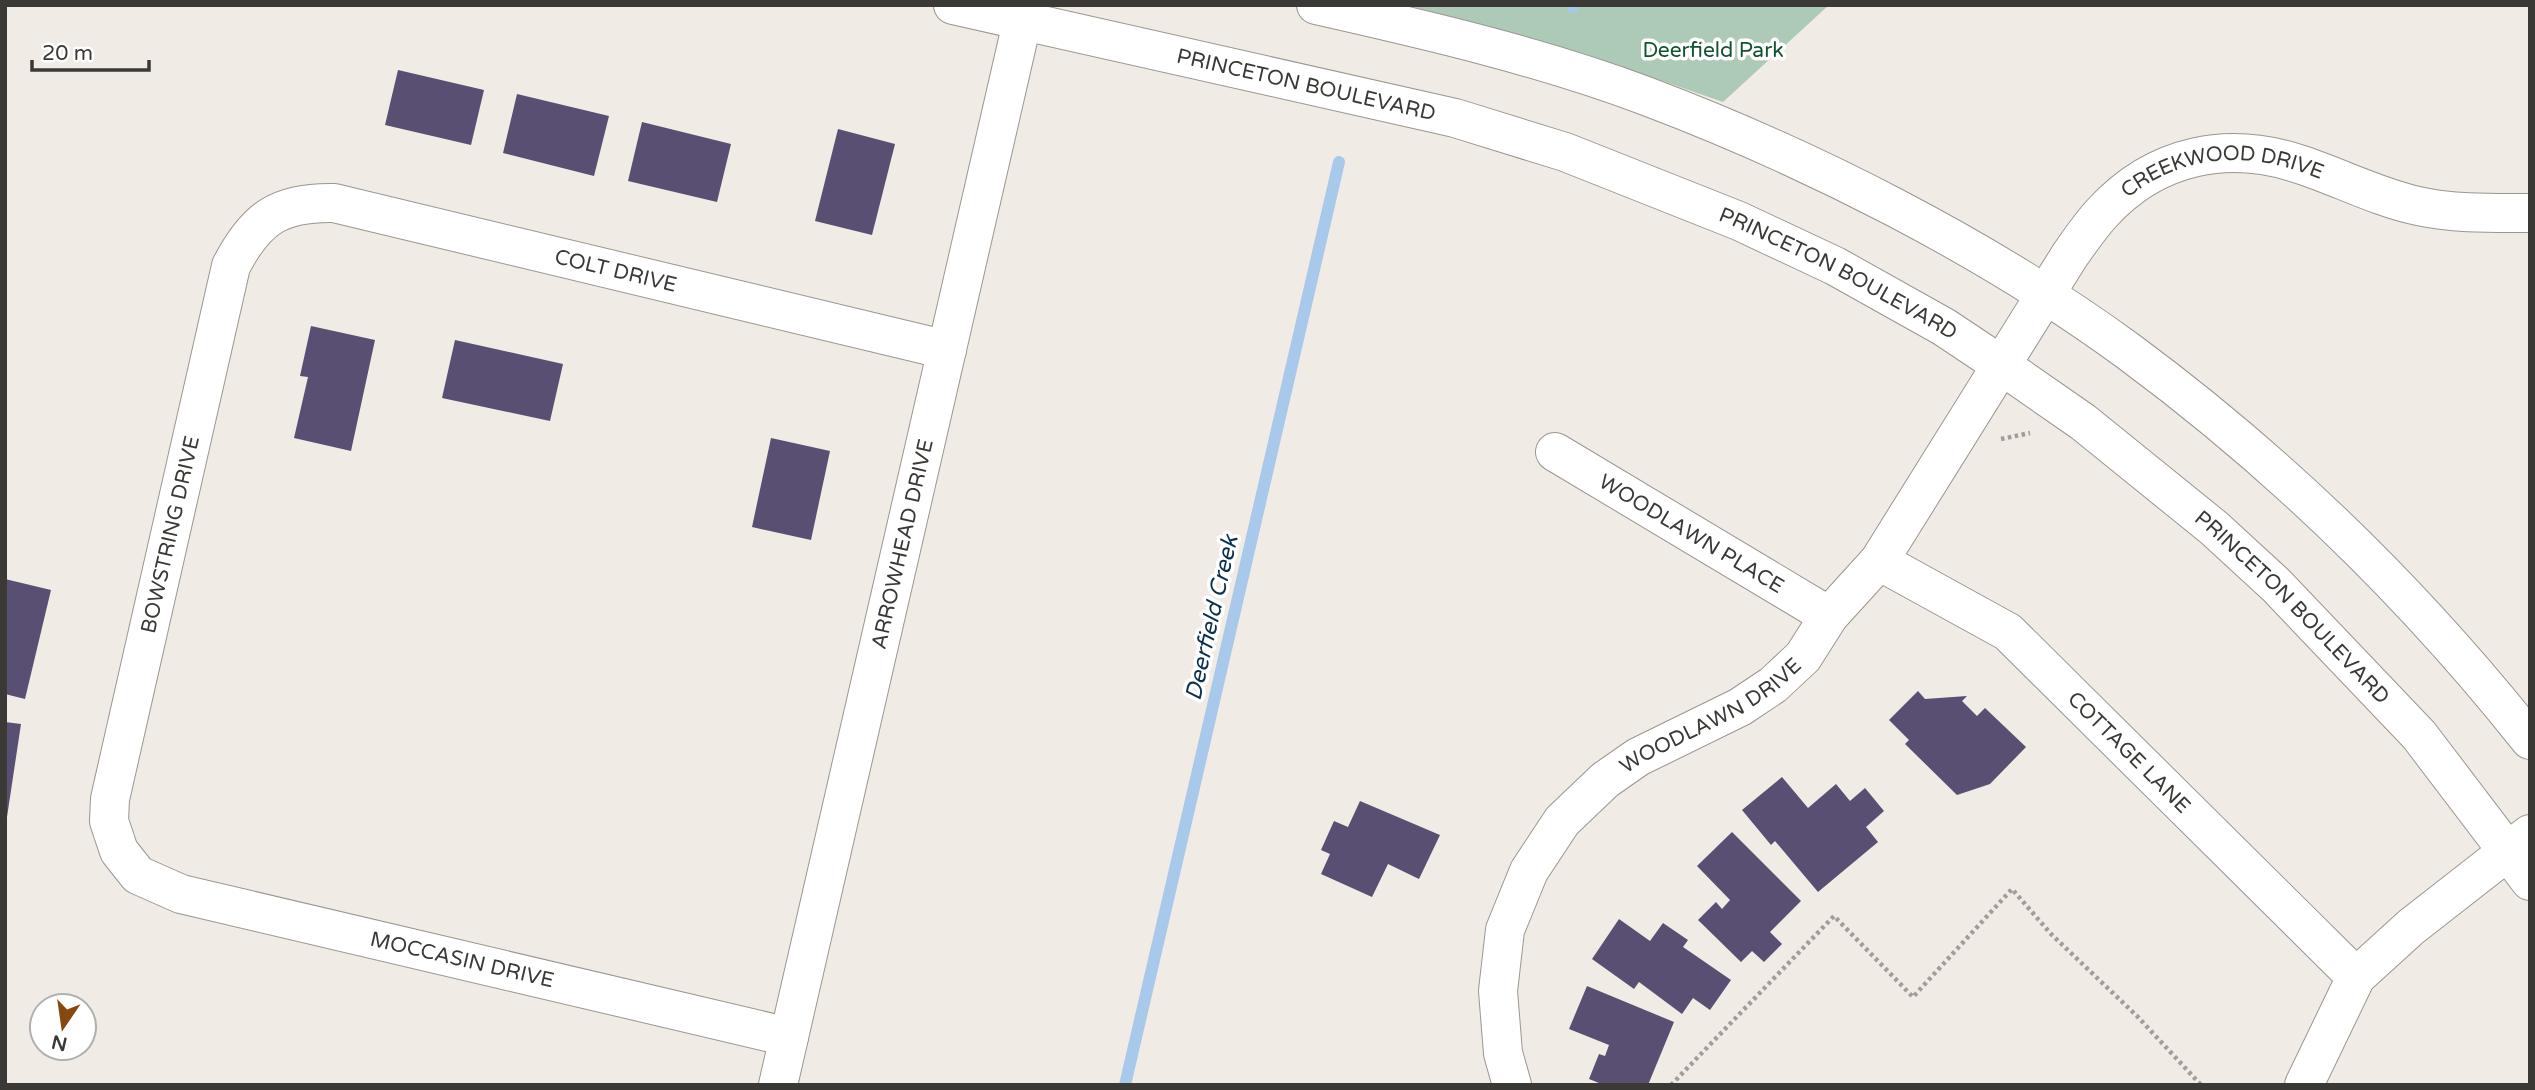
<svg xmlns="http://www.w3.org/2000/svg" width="2535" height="1090" font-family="'Varela Round',sans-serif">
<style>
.green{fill:#adcab6}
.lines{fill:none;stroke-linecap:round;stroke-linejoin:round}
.stream{stroke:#a9c9eb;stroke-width:12}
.building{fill:#594f73}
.minor-casing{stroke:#9b9690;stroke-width:40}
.path{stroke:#a19d98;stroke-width:4.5;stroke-dasharray:3.5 3.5;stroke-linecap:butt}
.minor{stroke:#fff;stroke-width:38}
.labels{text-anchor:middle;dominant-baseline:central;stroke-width:7;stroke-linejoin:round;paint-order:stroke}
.park-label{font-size:21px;fill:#12532f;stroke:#fff}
.street-label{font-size:21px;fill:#3b3936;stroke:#fff}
.water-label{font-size:23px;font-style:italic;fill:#0b2f4f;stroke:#fff}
</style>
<rect width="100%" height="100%" fill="#f0ebe4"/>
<polygon class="green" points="1407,5 1829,5 1723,102 1585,54"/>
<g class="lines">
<g class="stream">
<polyline points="1573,7 1573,5"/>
<polyline points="1125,1085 1339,162"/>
</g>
</g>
<g class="building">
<polygon points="398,70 484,90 471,145 385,125"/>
<polygon points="517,94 609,116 594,176 503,153"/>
<polygon points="642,122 731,144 717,202 628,181"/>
<polygon points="838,129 895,144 872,235 815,221"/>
<polygon points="311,326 375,340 351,451 294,438 308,377 300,376"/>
<polygon points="455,340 563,364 550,421 442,398"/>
<polygon points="771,438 830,451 811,540 752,527"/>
<polygon points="5,579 51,590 25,699 5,694"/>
<polygon points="1918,691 1925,699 1967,696 1962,701 1977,716 1985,708 2026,747 1990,784 1957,795 1905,744 1909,740 1889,720"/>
<polygon points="5,722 21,724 7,817 5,817"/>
<polygon points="1782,777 1808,808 1836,784 1850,801 1865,788 1884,811 1866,827 1878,842 1818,892 1775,841 1771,845 1742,810"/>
<polygon points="1360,801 1440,835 1419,879 1388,864 1372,897 1321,874 1330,854 1321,850 1334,821 1348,827"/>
<polygon points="1732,832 1801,901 1770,932 1782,944 1764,962 1752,951 1741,962 1698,920 1716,902 1722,909 1730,900 1697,866"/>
<polygon points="1619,919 1650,941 1663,923 1688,940 1683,947 1731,980 1710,1010 1693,998 1682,1014 1639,982 1634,989 1592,959"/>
<polygon points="1587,986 1674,1022 1648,1085 1604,1085 1589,1079 1599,1054 1605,1056 1609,1045 1569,1029"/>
</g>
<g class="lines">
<defs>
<g id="minor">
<path id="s1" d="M953 5 1455 118 1565 152 1739 221 1835 266 1944 327 2001 365 2083 422 2214 528 2276 585 2419 735 2530 881"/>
<path d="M1316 5C1427 30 1539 56 1646 96 1810 158 1986 247 2128 351 2277 461 2414 594 2530 740"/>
<path id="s2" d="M1555 452 1829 616"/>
<path id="s3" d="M1879 561 2008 632 2356 977"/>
<path id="s4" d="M789 1037 181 894 138 875 119 851 109 821 110 799 231 266C256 218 279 202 334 203L947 350"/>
<path id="s5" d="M778 1085 1026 5"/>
<path id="s6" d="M1512 1085 1503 1053 1498 991 1505 930 1529 871 1562 821 1605 780 1638 757 1740 707 1773 685 1803 657 1829 616 1879 561 2070 255C2080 241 2090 226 2102 213 2156 154 2228 140 2302 165 2341 178 2377 197 2418 206 2455 214 2492 213 2530 213"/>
<polyline points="2304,1085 2356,977 2411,927 2530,834"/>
</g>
</defs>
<use href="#minor" class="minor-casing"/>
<g class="path">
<polyline points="2001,439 2030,433"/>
<polyline points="1671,1085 1834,916 1913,997 2012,889 2051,934 2137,1016 2201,1085"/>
</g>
<use href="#minor" class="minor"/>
</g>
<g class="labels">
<g class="park-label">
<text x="1713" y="50">Deerfield Park</text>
</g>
<g class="street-label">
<text stroke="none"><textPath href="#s1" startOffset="362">PRINCETON BOULEVARD</textPath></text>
<text stroke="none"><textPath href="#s6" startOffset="1246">CREEKWOOD DRIVE</textPath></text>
<text stroke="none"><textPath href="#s4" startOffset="1722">COLT DRIVE</textPath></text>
<text stroke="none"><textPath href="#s1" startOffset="929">PRINCETON BOULEVARD</textPath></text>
<text stroke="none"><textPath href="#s4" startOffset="1027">BOWSTRING DRIVE</textPath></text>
<text stroke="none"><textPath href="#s2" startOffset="159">WOODLAWN PLACE</textPath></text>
<text stroke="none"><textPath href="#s5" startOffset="555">ARROWHEAD DRIVE</textPath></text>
<text stroke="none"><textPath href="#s1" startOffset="1496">PRINCETON BOULEVARD</textPath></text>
<text stroke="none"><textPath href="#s6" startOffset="464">WOODLAWN DRIVE</textPath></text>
<text stroke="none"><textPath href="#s3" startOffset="318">COTTAGE LANE</textPath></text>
<text transform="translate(462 960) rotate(13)">MOCCASIN DRIVE</text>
</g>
<g class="water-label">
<text transform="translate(1212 618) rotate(-77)">Deerfield Creek</text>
</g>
</g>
<rect width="2535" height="1090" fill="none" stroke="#3b3936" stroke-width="14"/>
<g transform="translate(63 1027) rotate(193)"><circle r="33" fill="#ffffff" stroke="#b1b0af" stroke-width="2"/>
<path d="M0-5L12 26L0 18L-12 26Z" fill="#87480f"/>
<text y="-10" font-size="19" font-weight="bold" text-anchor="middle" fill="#3b3936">N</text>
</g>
<path d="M32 60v10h117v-10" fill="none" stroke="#3b3936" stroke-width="3.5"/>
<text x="42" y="60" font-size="21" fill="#3b3936" stroke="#ffffff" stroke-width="5" paint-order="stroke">20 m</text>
</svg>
